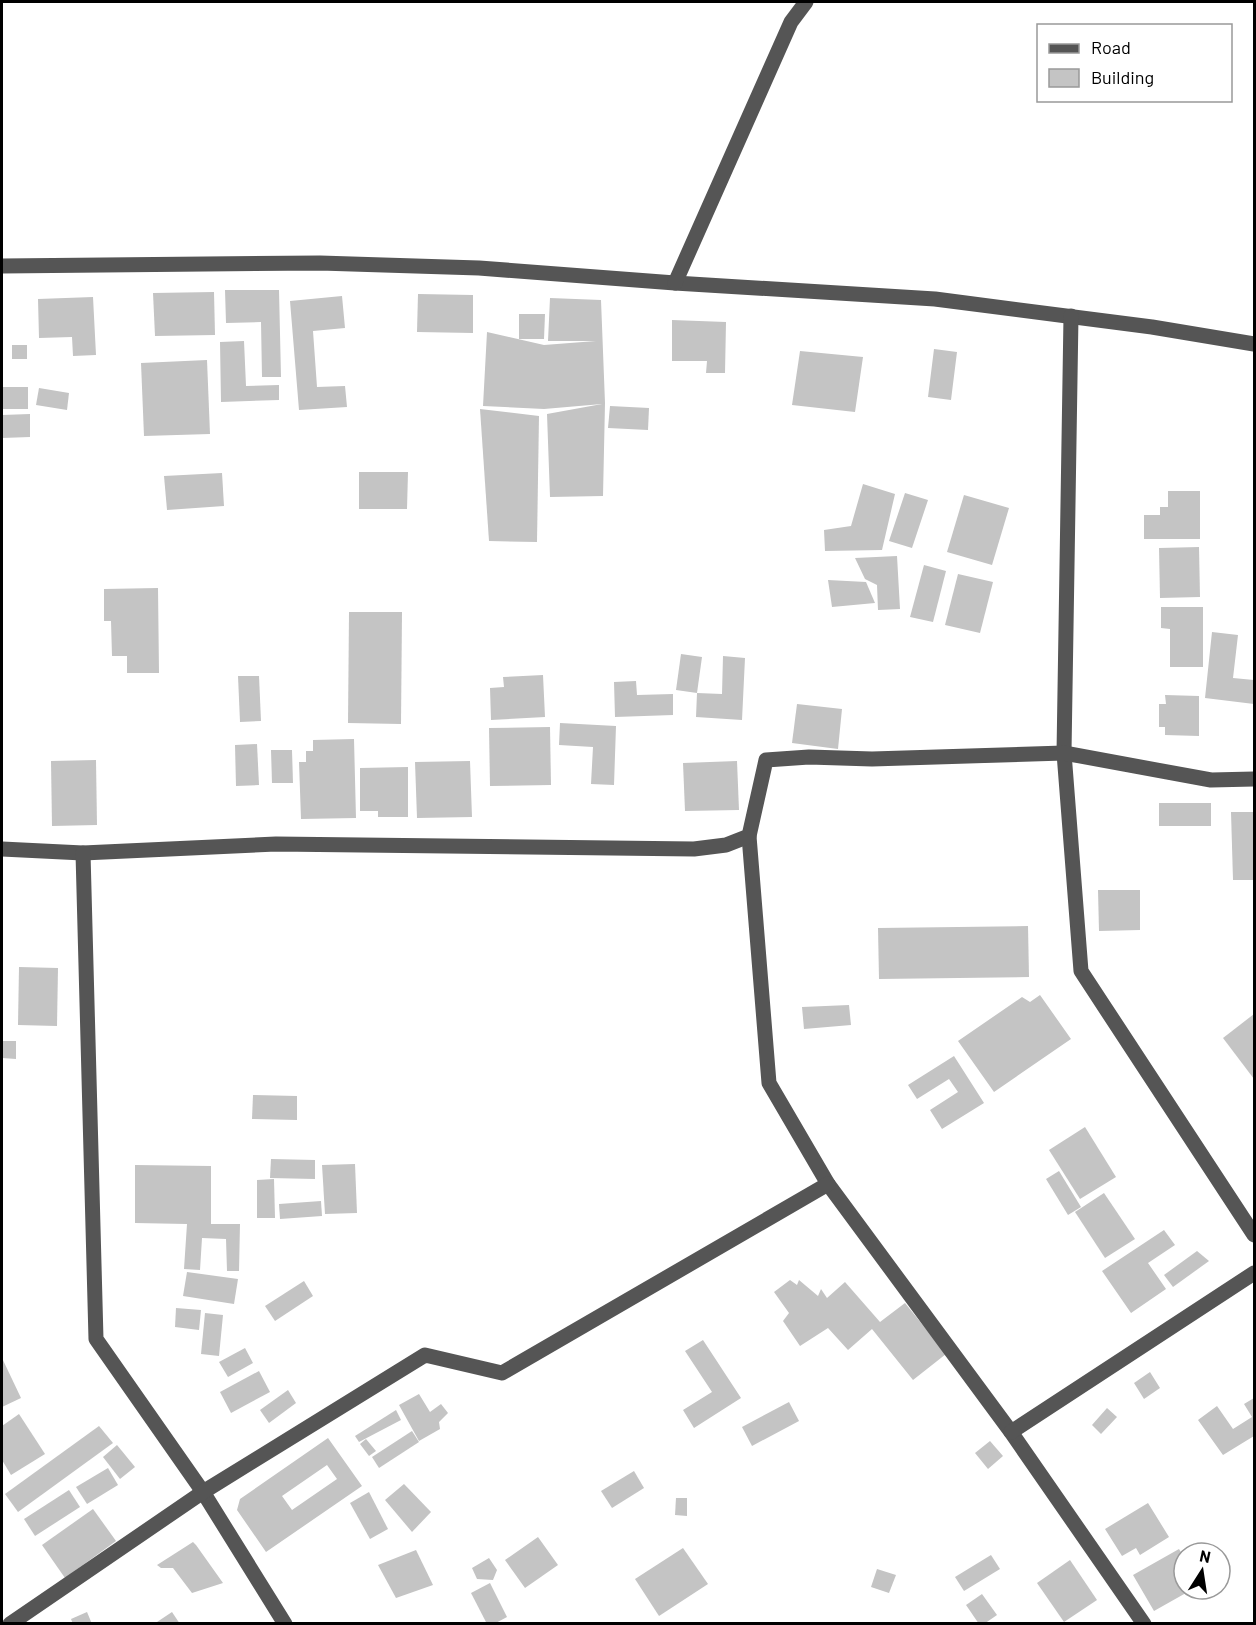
<svg xmlns="http://www.w3.org/2000/svg" width="1256" height="1625" font-family="Barlow,sans-serif">
<style>
.building{fill:#c4c4c4;fill-rule:evenodd}
.lines{fill:none;stroke-linecap:round;stroke-linejoin:round}
.minor{stroke:#555;stroke-width:15}
</style>
<rect width="100%" height="100%" fill="#fff"/>
<g class="building">
<polygon points="225,290 279,290 281,377 262,377 261,322 226,323"/>
<polygon points="214,292 215,335 155,336 153,293"/>
<polygon points="418,294 473,295 473,333 417,332"/>
<polygon points="342,296 345,328 313,331 317,387 345,386 347,407 299,410 290,301"/>
<polygon points="93,297 96,355 73,356 72,337 39,338 38,299"/>
<polygon points="550,298 601,300 605,403 603,496 550,497 547,414 602,404 544,409 483,406 487,332 544,345 596,341 548,341"/>
<polygon points="519,314 545,314 544,339 519,339"/>
<polygon points="672,320 726,322 725,373 706,373 707,361 672,361"/>
<polygon points="244,341 246,386 279,385 279,400 221,402 220,342"/>
<rect x="12" y="345" width="15" height="14"/>
<polygon points="934,349 957,352 951,400 928,397"/>
<polygon points="800,351 863,357 855,412 792,405"/>
<polygon points="207,360 210,434 144,436 141,363"/>
<rect x="2" y="387" width="26" height="22"/>
<polygon points="39,388 69,393 67,410 36,405"/>
<polygon points="610,406 649,408 648,430 608,428"/>
<polygon points="480,409 539,416 537,542 489,541"/>
<polygon points="30,414 30,437 2,438 2,415"/>
<polygon points="359,472 408,472 407,509 359,509"/>
<polygon points="222,473 224,506 167,510 164,476"/>
<polygon points="863,484 895,494 882,550 825,551 824,530 851,526"/>
<polygon points="1168,491 1200,491 1200,539 1144,539 1144,515 1160,515 1160,507 1168,507"/>
<polygon points="905,493 928,500 912,548 889,541"/>
<polygon points="964,495 1009,508 992,565 947,552"/>
<polygon points="1199,547 1200,597 1160,598 1159,548"/>
<polygon points="897,556 900,609 878,610 877,585 865,579 855,558"/>
<polygon points="924,565 946,571 933,622 910,617"/>
<polygon points="958,574 993,582 980,633 945,625"/>
<polygon points="828,580 866,582 875,603 832,607"/>
<polygon points="158,588 159,673 127,673 127,656 112,656 111,621 104,621 104,589"/>
<polygon points="1161,607 1203,607 1203,667 1170,667 1170,629 1161,628"/>
<polygon points="349,612 402,612 401,724 348,723"/>
<polygon points="1212,632 1238,635 1233,678 1254,680 1254,704 1205,698"/>
<polygon points="681,654 702,657 697,693 676,690"/>
<polygon points="723,656 745,658 742,720 696,717 697,693 722,694"/>
<polygon points="543,675 545,717 491,720 490,688 504,687 503,677"/>
<polygon points="238,676 259,676 261,721 240,722"/>
<polygon points="636,681 637,695 673,694 673,715 615,717 614,682"/>
<polygon points="1165,695 1199,696 1199,736 1165,735 1165,727 1159,727 1159,704 1166,704"/>
<polygon points="797,704 842,709 838,749 792,743"/>
<polygon points="560,723 616,726 614,785 591,784 593,747 559,745"/>
<polygon points="550,727 551,785 490,786 489,728"/>
<polygon points="354,739 356,818 301,819 299,762 306,762 306,751 313,751 313,740"/>
<polygon points="257,744 259,785 236,786 235,745"/>
<polygon points="271,750 292,750 293,783 272,783"/>
<polygon points="96,760 97,825 52,826 51,761"/>
<polygon points="470,761 472,817 417,818 415,762"/>
<polygon points="737,761 739,810 685,811 683,763"/>
<polygon points="408,767 408,817 378,817 378,811 360,811 360,768"/>
<rect x="1159" y="803" width="52" height="23"/>
<polygon points="1231,812 1254,812 1254,880 1233,880"/>
<polygon points="1098,890 1140,890 1140,930 1099,931"/>
<polygon points="1028,926 1029,977 879,979 878,928"/>
<polygon points="19,967 58,968 57,1026 18,1025"/>
<polygon points="1040,995 1071,1039 994,1092 958,1041 1022,997 1030,1002"/>
<polygon points="849,1005 851,1025 804,1029 802,1007"/>
<polygon points="1254,1014 1254,1079 1223,1038"/>
<polygon points="2,1041 16,1041 16,1059 2,1058"/>
<polygon points="954,1056 984,1103 942,1129 930,1110 958,1092 949,1079 917,1099 908,1085"/>
<polygon points="253,1095 297,1096 297,1120 252,1119"/>
<polygon points="1085,1127 1116,1177 1080,1199 1049,1150"/>
<polygon points="271,1159 315,1160 315,1179 270,1178"/>
<polygon points="355,1164 357,1213 325,1214 322,1165"/>
<polygon points="135,1165 211,1166 211,1224 240,1224 239,1271 227,1271 226,1239 202,1238 200,1270 184,1269 187,1224 135,1223"/>
<polygon points="1059,1171 1081,1207 1068,1215 1046,1179"/>
<polygon points="274,1179 275,1218 257,1218 257,1180"/>
<polygon points="1104,1193 1135,1239 1105,1258 1075,1212"/>
<polygon points="321,1201 322,1216 280,1219 279,1204"/>
<polygon points="1164,1230 1175,1245 1148,1263 1166,1289 1131,1313 1102,1271"/>
<polygon points="1197,1251 1209,1261 1173,1287 1164,1275"/>
<polygon points="187,1272 238,1279 234,1304 183,1296"/>
<polygon points="790,1280 797,1285 799,1280 818,1296 821,1289 827,1298 845,1282 880,1322 905,1303 946,1354 913,1380 872,1329 848,1350 828,1328 800,1346 783,1321 789,1313 774,1292"/>
<polygon points="304,1281 313,1296 275,1321 265,1306"/>
<polygon points="176,1308 201,1310 199,1330 175,1327"/>
<polygon points="205,1313 223,1315 219,1356 201,1354"/>
<polygon points="703,1340 741,1398 694,1428 683,1410 712,1392 685,1351"/>
<polygon points="245,1348 253,1363 228,1377 219,1362"/>
<polygon points="2,1358 21,1398 2,1407"/>
<polygon points="259,1371 270,1392 231,1413 220,1392"/>
<polygon points="1150,1372 1160,1388 1144,1399 1134,1383"/>
<polygon points="288,1390 296,1403 269,1423 260,1410"/>
<polygon points="419,1394 430,1412 441,1404 448,1413 439,1422 440,1429 419,1441 399,1405"/>
<polygon points="1254,1398 1254,1436 1223,1455 1198,1420 1217,1406 1233,1429 1252,1417 1244,1404"/>
<polygon points="789,1402 799,1421 752,1446 742,1427"/>
<polygon points="1107,1408 1117,1417 1101,1434 1092,1425"/>
<polygon points="396,1410 401,1420 359,1442 355,1436"/>
<polygon points="19,1414 45,1454 11,1475 2,1460 2,1426"/>
<polygon points="99,1426 113,1443 18,1512 5,1494"/>
<polygon points="412,1431 419,1442 379,1468 372,1457"/>
<path d="M328 1438 362 1486 266 1552 237 1510 240 1499ZM327 1465 337 1479 292 1510 282 1496Z"/>
<polygon points="366,1439 376,1451 369,1456 360,1444"/>
<polygon points="990,1441 1003,1456 988,1469 975,1453"/>
<polygon points="117,1445 135,1467 120,1479 103,1457"/>
<polygon points="108,1468 118,1485 87,1504 76,1487"/>
<polygon points="634,1471 644,1488 612,1508 601,1491"/>
<polygon points="404,1484 431,1512 412,1532 385,1500"/>
<polygon points="69,1490 80,1507 35,1536 24,1519"/>
<polygon points="369,1492 388,1529 370,1539 350,1503"/>
<polygon points="676,1498 687,1498 687,1516 675,1515"/>
<polygon points="1148,1503 1169,1537 1140,1555 1136,1548 1122,1556 1105,1529"/>
<polygon points="93,1509 116,1541 65,1578 42,1545"/>
<polygon points="538,1537 558,1565 525,1588 505,1560"/>
<polygon points="193,1542 196,1545 223,1583 192,1593 173,1568 161,1568 157,1565"/>
<polygon points="683,1548 708,1584 659,1616 635,1579"/>
<polygon points="1179,1549 1184,1557 1184,1589 1193,1589 1154,1611 1133,1575"/>
<polygon points="416,1550 433,1585 396,1598 378,1565"/>
<polygon points="991,1555 1000,1569 964,1591 955,1577"/>
<polygon points="489,1558 497,1570 493,1580 477,1579 472,1568"/>
<polygon points="1070,1560 1097,1600 1064,1622 1037,1583"/>
<polygon points="877,1569 896,1575 889,1593 871,1587"/>
<polygon points="490,1583 507,1617 494,1624 487,1624 471,1593"/>
<polygon points="982,1594 997,1615 984,1624 979,1624 966,1605"/>
<polygon points="87,1612 92,1624 73,1624 71,1619"/>
<polygon points="172,1612 180,1624 154,1624"/>
</g>
<g class="lines">
<g class="minor">
<polyline points="2,266 320,263 479,268 675,283 935,299 1152,327 1254,344"/>
<polyline points="675,283 791,22 806,2"/>
<polyline points="1071,316 1064,753 1081,971 1254,1235"/>
<polyline points="749,836 769,1083 828,1184 1011,1432 1144,1624"/>
<polyline points="2,849 83,853 276,844 694,849 726,845 749,836 766,760 809,757 872,759 1064,753 1211,780 1254,779"/>
<polyline points="83,853 96,1339 203,1492 285,1624"/>
<polyline points="1011,1432 1254,1273"/>
<polyline points="10,1624 203,1492 425,1355 502,1373 828,1184"/>
</g>
</g>
<rect width="1256" height="1625" fill="none" stroke="#000000" stroke-width="6"/>
<rect x="1037" y="24" width="195" height="78" fill="#ffffff" stroke="#999999" stroke-width="1.5"/>
<rect x="1049" y="44" width="30" height="9" fill="#555555" stroke="#999999" stroke-width="1.5"/>
<text x="1091" y="54" font-size="18" fill="#000000">Road</text>
<rect x="1049" y="69" width="30" height="18" fill="#c4c4c4" stroke="#999999" stroke-width="1.5"/>
<text x="1091" y="84" font-size="18" fill="#000000">Building</text>
<g transform="translate(1202 1571) rotate(12)"><circle r="28" fill="#ffffff" stroke="#999999" stroke-width="1.5"/>
<path d="M0-4.5L10 22L0 15L-10 22Z" fill="#000000"/>
<text y="-9" font-size="16" font-weight="bold" text-anchor="middle" fill="#000000">N</text>
</g>
</svg>
